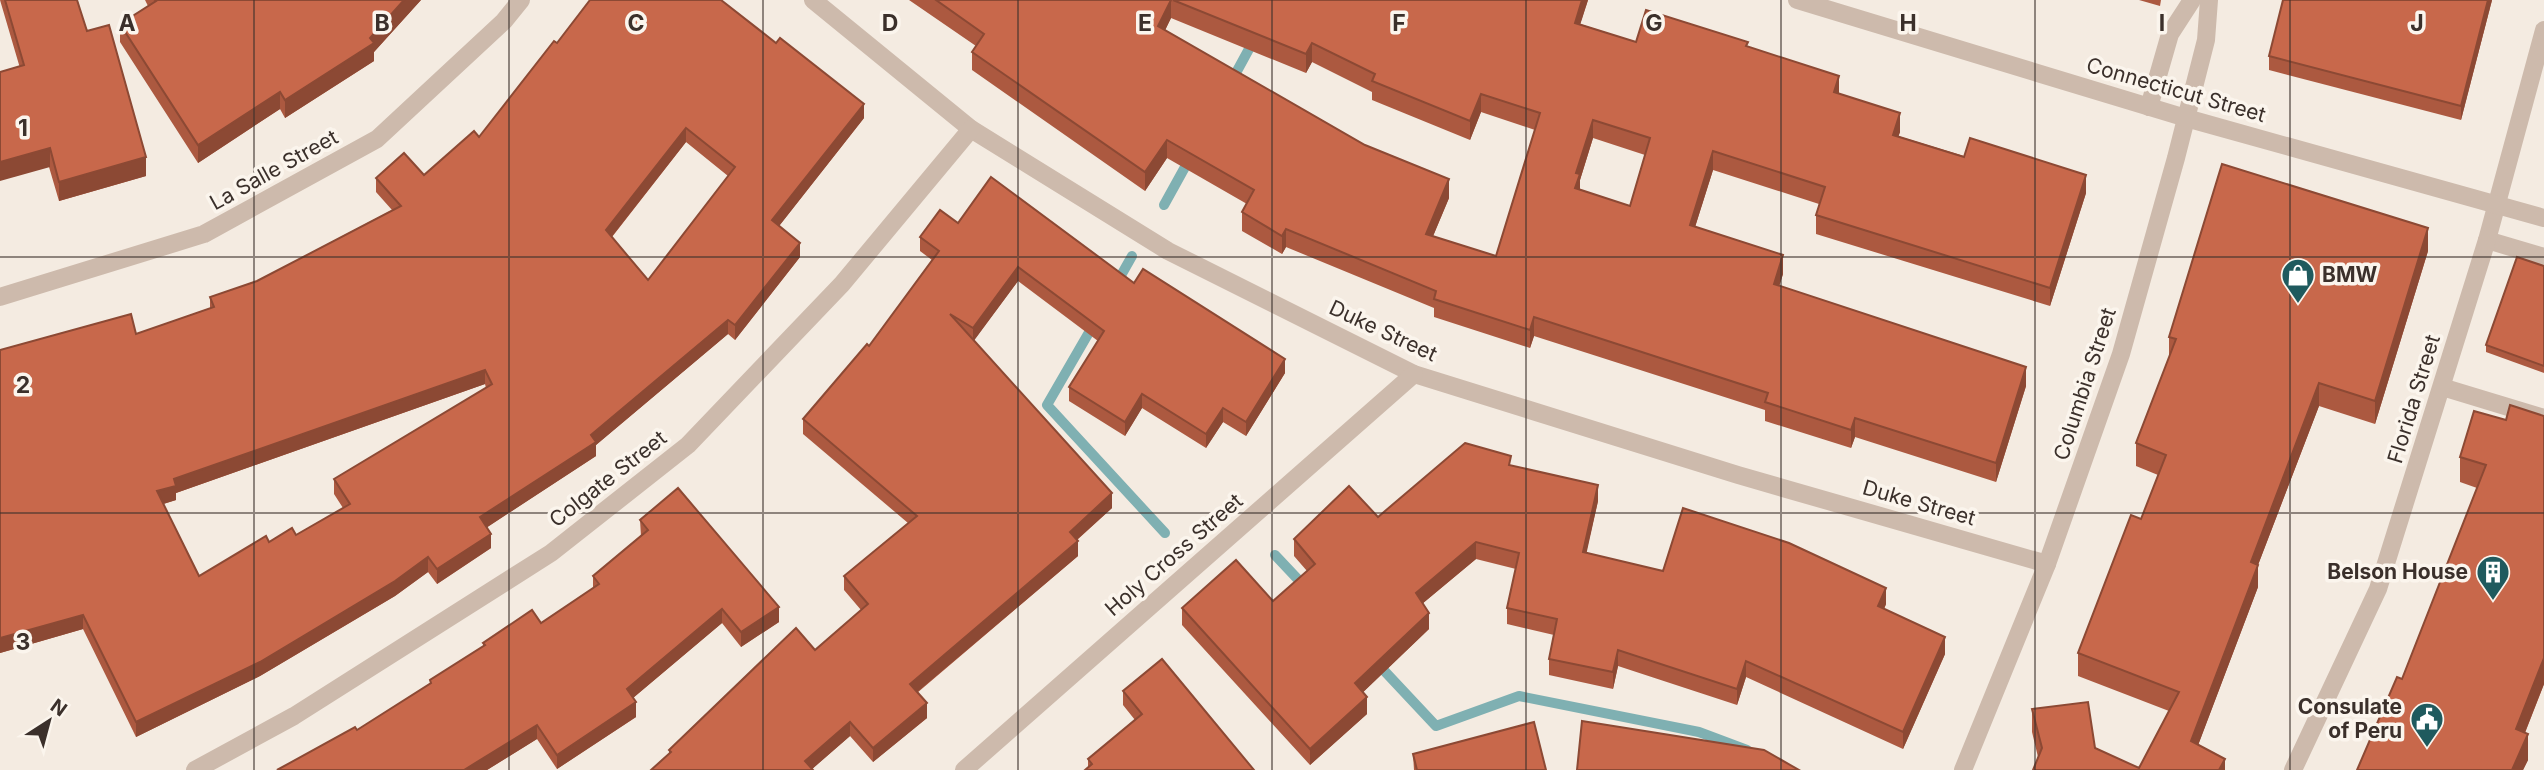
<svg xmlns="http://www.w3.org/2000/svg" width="2544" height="770" font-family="Inter,sans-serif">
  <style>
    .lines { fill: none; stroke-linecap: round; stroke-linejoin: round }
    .stream { stroke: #7fb0b2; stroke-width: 10 }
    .service { stroke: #cdbaac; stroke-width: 18 }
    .minor { stroke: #cdbaac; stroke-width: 18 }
    .tertiary { stroke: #cdbaac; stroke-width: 18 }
    .wall { fill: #ac5940; fill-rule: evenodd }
    .shaded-wall { fill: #8c4934 }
    .building { fill: #c8684b; stroke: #8c4934; stroke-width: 2; fill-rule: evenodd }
    .grid { fill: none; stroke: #3b302b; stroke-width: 2; stroke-opacity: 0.55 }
    .labels { text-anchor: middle; stroke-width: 7; stroke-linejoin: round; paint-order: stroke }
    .street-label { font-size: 21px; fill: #3b302b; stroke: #fbf5ed }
    .poi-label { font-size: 21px; font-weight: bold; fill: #3b302b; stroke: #fbf5ed; text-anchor: end }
    .grid-label { font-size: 23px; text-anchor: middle; font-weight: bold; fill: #3b302b; stroke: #fbf5ed; stroke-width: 7; stroke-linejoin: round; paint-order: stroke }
  </style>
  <rect width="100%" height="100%" fill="#f4ebe1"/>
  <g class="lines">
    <!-- stream -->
    <g class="stream">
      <path d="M1231,82L1255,38"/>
      <path d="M1164,205L1190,158"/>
      <path d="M1115,286L1132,256"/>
      <path d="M1095,322L1047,405L1165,533"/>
      <path d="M1275,555L1307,589"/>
      <path d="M1376,662L1436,726L1519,696L1699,732L1747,750"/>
    </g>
    <!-- service -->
    <g class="service">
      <path d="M2487,240L2544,257"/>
      <path d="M2442,387L2544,418"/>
    </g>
    <!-- minor -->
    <g class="minor">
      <path d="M813,0L971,129L1168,251L1414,374L1738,475L2047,564"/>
      <path d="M2149,107L2170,34L2192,0"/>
      <path d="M0,297L204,234L377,139L504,21L521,0"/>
      <path d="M195,770L294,716L551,553L688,445L842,284L971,129"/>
      <path d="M964,770L1414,374"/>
      <path d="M1963,770L2047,564L2121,354L2176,158L2206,40L2209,0"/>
      <path d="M2293,770L2378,589L2487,240L2544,30"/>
    </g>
    <!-- tertiary -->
    <path class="tertiary" d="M1797,0L2186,118L2544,218"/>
  </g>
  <!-- wall -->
  <g class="wall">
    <path d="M0,0H77L87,31L146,176L59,201Z"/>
    <path d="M145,0H421L374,52V61L285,118L280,109L198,163L120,42V24L148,6Z"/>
    <path d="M909,0H1588L1580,24L1636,42L1748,47L1839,93L1900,132L1898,136L2086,193L2050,306L1816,234V215L1819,204L1713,170L1695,227L1783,274L1779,286L2026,386L1996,482L1855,437L1851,448L1765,421V410L1534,336L1530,348L1434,317V308L1286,247L1282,254L1242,231V212L1247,204L1167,158L1145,191L972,70V52L976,46ZM1171,18L1306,73L1312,62L1372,92V100L1470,140L1481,112L1535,130L1496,256L1433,236L1449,198L1165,30ZM1593,138L1645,155L1630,206L1580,190V180Z"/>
    <path d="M2139,0H2161L2160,6Z"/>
    <path d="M2492,0L2461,120L2269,70V56Z"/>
    <path d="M557,43L864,118L779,226L800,257L735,340L728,334L596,445V456L487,527L491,548L437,584L428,572L395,596L260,676L136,737L83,629L0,653V350L136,334L210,308V297L257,281L392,210L376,192V178L424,175L479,137ZM686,142L728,176L648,280L612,237ZM485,384L486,388L334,479V494L343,508L296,535L269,542L199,576L163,504L176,500V493Z"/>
    <path d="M958,223L1134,283L1285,373L1246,436L1223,422L1206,448L1142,408L1125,436L1069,401V387L1098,341L1018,281L974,340L1112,508L1077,540L1078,556L917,693L927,718L873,762L850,736L812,769L669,754V750L815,650L861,610L844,590V576L908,523L803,434V419L869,346L932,260L920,251V237Z"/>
    <path d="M2428,251L2375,424L2319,406L2258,565V587L2198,745L2225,770H2033L2038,757L2032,732V709L2095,748L2139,768L2169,711L2078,676V653L2141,519L2158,475L2136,466V443L2169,358V337Z"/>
    <path d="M2544,266V373L2486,352V345Z"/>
    <path d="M2474,411L2544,684L2525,733L2528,760L2523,770H2357L2402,679L2477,488L2460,482V457Z"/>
    <path d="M1511,465L1598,501L1586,553L1663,571L1886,604L1884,609L1945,654L1903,749L1746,677L1737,705L1618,666L1613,689L1549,675V659L1554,635L1507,624V608L1516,569L1476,559L1423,603L1429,629L1363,692L1367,714L1310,765L1182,625V608L1273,601L1307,571L1294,556V539L1378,517Z"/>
    <path d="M640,520L779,622L741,647L722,623L633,698L636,717L557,769L537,739L487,770H277L357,730L430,684V680L483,647V643L541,623L593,588V576L641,536Z"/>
    <path d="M1123,691L1254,770L1088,768V759L1135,720L1123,705Z"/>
    <path d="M1413,754L1546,770H1414Z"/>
  </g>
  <!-- shaded-wall -->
  <g class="shaded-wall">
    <path d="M404,0H421L374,52V61L285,118V100L370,38Z"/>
    <path d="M1171,0V18L1158,45V26Z"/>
    <path d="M1582,0H1588L1575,41V23Z"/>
    <path d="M2488,0H2492L2461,120V106Z"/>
    <path d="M1312,43V62L1306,73V54Z"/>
    <path d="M1839,76V94L1834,92Z"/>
    <path d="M280,92V109L198,163V145Z"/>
    <path d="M1481,94V112L1470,140V121Z"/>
    <path d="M864,104V118L772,235V220Z"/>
    <path d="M1900,113V132L1893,153V135Z"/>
    <path d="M1593,120V138L1580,180V193L1575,188L1576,173Z"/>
    <path d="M686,128V142L606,244V230Z"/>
    <path d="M1167,140V158L1145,191V172Z"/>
    <path d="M50,148V167L0,181V162Z"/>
    <path d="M1713,151V170L1690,243V225Z"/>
    <path d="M146,157V176L59,201V182Z"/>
    <path d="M2086,175V193L2050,306V288Z"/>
    <path d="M1449,179V198L1426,253V234Z"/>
    <path d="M2428,228V251L2375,424V401Z"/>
    <path d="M1286,229V247L1282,254V236Z"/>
    <path d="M800,243V257L735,340V325Z"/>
    <path d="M1783,255V274L1774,303V284Z"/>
    <path d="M1018,267V281L973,342V328Z"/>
    <path d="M1534,317V336L1530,348V330Z"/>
    <path d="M728,320V334L596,445V456L480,532V517L591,435Z"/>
    <path d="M1285,359V373L1246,436V422Z"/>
    <path d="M2026,367V386L1996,482V463Z"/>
    <path d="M485,370V384L176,493V500L157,506V491L174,479Z"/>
    <path d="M2319,383V406L2258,565V587L2191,764V741L2251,562Z"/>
    <path d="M1142,394V408L1125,436V422Z"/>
    <path d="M1223,408V422L1206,448V434Z"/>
    <path d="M1855,418V437L1851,448V430Z"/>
    <path d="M1598,485V501L1583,569V552Z"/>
    <path d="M1112,493V508L1070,546V532Z"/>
    <path d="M491,534V548L437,584V569Z"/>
    <path d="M1078,541V556L910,698V684Z"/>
    <path d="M1476,542V559L1416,609V593Z"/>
    <path d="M428,557V572L395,596L260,676L136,737V722Z"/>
    <path d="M1886,588V604L1878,623V606Z"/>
    <path d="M779,607V622L741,647V632Z"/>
    <path d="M722,609V623L627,703V689Z"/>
    <path d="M1429,613V629L1355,700V683Z"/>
    <path d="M83,615V629L0,653V638Z"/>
    <path d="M1945,637V654L1903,749V732Z"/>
    <path d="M1618,650V666L1613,689V672Z"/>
    <path d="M2544,658V684L2516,755V729Z"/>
    <path d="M1746,661V677L1737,705V689Z"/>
    <path d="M1367,697V714L1310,765V749Z"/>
    <path d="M636,702V717L557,769V755Z"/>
    <path d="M927,703V718L873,762V748Z"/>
    <path d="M850,722V736L811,770L805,761Z"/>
    <path d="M537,725V739L487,770H464Z"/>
    <path d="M2528,734V760L2523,770H2512Z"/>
    <path d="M2225,759V770H2219Z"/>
  </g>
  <!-- building -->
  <g class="building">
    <path d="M5,0H77L87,31L109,25L146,157L59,182L50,148L0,162V72L24,65Z"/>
    <path d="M155,0H404L370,38L374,43L285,100L280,92L198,145L120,24L156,1Z"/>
    <path d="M590,0H721L776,43L780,38L864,104L772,220L800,243L735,325L728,320L591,435L596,442L480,517L491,534L437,569L428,557L395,581L260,662L136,722L83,615L0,638V350L131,314L136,334L214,307L210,297L257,281L401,206L376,178L404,153L424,175L474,131L479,137L554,41L557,43ZM686,128L735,167L648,280L606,230ZM485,370L492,384L334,479L350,504L296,535L292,528L269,542L266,536L199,576L157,491L176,486L174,479Z"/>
    <path d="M936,0H1171L1158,26L1365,145L1449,179L1426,234L1496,256L1540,113L1481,94L1470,121L1372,81L1375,74L1312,43L1306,54L1173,0H1582L1575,23L1636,42L1646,10L1748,42L1746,46L1839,76L1834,92L1900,113L1893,135L1964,157L1970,138L2086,175L2050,288L1816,215L1825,187L1713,151L1690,225L1783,255L1774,284L2026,367L1996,463L1855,418L1851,430L1765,402L1768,393L1534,317L1530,330L1434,299L1436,291L1286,229L1282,236L1242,212L1254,190L1167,140L1145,172L972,52L984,34ZM1593,120L1650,138L1630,206L1575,188L1580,174L1576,173Z"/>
    <path d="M2283,0H2488L2461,106L2269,56Z"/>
    <path d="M2222,164L2428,228L2375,401L2319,383L2251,562L2258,565L2191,741L2225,759L2219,770H2033L2042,748L2032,709L2088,702L2095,748L2139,768L2179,692L2078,653L2131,515L2141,519L2166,455L2136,443L2176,339L2169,337Z"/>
    <path d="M991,177L1134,283L1143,269L1285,359L1246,422L1223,408L1206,434L1142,394L1125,422L1069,387L1104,331L1018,267L973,328L950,314L1112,493L1070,532L1078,541L910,684L927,703L873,748L850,722L805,761L813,770H651L671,752L669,750L796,628L815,650L868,604L844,576L917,516L803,419L867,344L869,346L939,251L920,237L940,210L958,223Z"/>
    <path d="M2517,257L2544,266V366L2486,345Z"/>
    <path d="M2510,405L2544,416V658L2516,729L2528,734L2512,770H2357L2397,677L2402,679L2486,465L2460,457L2474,411L2506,420Z"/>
    <path d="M1465,443L1511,456L1509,465L1598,485L1583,552L1663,571L1683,508L1789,543L1886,588L1878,606L1945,637L1903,732L1746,661L1737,689L1618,650L1613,672L1549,659L1557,619L1507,608L1519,553L1476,542L1416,593L1429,613L1355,683L1367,697L1310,749L1182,608L1236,560L1273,601L1315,564L1294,539L1349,486L1378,517Z"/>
    <path d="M678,488L779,607L741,632L722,609L627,689L636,702L557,755L537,725L464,770H277L355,727L357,730L431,683L430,680L485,645L483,643L532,610L541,623L599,584L593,576L648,530L640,520Z"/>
    <path d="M1162,659L1254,770H1085L1092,764L1088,759L1142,714L1123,691Z"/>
    <path d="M1582,721L1764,750L1799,770H1577Z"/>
    <path d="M1534,722L1546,770H1417L1413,754Z"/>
  </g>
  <!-- grid -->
  <path class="grid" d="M254,0V770M509,0V770M763,0V770M1018,0V770M1272,0V770M1526,0V770M1781,0V770M2035,0V770M2290,0V770M0,257H2544M0,513H2544"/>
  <!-- icons -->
  <defs>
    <symbol id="shop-pin" viewBox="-11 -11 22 30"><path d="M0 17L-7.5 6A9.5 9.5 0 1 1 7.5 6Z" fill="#1f5a5e" stroke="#fbf5ed"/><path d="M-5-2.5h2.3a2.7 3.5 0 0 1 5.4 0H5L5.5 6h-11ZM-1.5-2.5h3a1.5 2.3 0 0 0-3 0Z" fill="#fff"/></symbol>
    <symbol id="building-pin" viewBox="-11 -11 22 30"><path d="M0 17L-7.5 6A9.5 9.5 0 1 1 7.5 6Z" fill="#1f5a5e" stroke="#fbf5ed"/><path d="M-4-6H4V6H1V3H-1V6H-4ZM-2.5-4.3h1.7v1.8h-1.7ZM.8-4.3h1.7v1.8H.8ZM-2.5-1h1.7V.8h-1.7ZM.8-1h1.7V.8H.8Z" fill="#fff"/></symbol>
    <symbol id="civic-pin" viewBox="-11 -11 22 30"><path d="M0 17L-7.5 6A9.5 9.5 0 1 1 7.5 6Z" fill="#1f5a5e" stroke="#fbf5ed"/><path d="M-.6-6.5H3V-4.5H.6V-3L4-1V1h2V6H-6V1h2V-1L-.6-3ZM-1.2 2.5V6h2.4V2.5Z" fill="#fff"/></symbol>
  </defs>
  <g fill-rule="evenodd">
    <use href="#shop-pin" x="2279" y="256" width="38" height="52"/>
    <use href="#building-pin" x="2474" y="553" width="38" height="52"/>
    <use href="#civic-pin" x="2408" y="700" width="38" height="52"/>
  </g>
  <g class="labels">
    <!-- street labels -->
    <g class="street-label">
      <text transform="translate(2176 90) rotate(16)" y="7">Connecticut Street</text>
      <text transform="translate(274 170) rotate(-29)" y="7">La Salle Street</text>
      <text transform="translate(1383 331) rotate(25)" y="7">Duke Street</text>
      <text transform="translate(2085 384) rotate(-72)" y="7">Columbia Street</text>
      <text transform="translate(2414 399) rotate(-73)" y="7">Florida Street</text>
      <text transform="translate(608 479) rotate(-38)" y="7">Colgate Street</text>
      <text transform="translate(1919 503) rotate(16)" y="7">Duke Street</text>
      <text transform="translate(1174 555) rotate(-41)" y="7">Holy Cross Street</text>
    </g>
    <!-- poi labels -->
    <g class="poi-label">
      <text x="2322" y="282" text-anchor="start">BMW</text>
      <text x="2468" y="579">Belson House</text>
      <text x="2402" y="714">Consulate<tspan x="2402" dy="24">of Peru</tspan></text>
    </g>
  </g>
  <g class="grid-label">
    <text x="127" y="31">A</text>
    <text x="382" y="31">B</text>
    <text x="636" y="31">C</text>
    <text x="890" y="31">D</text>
    <text x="1145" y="31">E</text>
    <text x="1399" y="31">F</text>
    <text x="1654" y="31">G</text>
    <text x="1908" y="31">H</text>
    <text x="2162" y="31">I</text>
    <text x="2417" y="31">J</text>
    <text x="23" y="136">1</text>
    <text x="23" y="393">2</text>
    <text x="23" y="650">3</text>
  </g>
  <!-- north arrow -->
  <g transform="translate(49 721) rotate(36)" stroke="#fbf5ed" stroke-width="5" paint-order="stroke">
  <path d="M0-5L12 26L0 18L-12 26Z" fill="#3b302b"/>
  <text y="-10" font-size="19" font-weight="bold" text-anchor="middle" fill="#3b302b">N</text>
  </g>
</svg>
